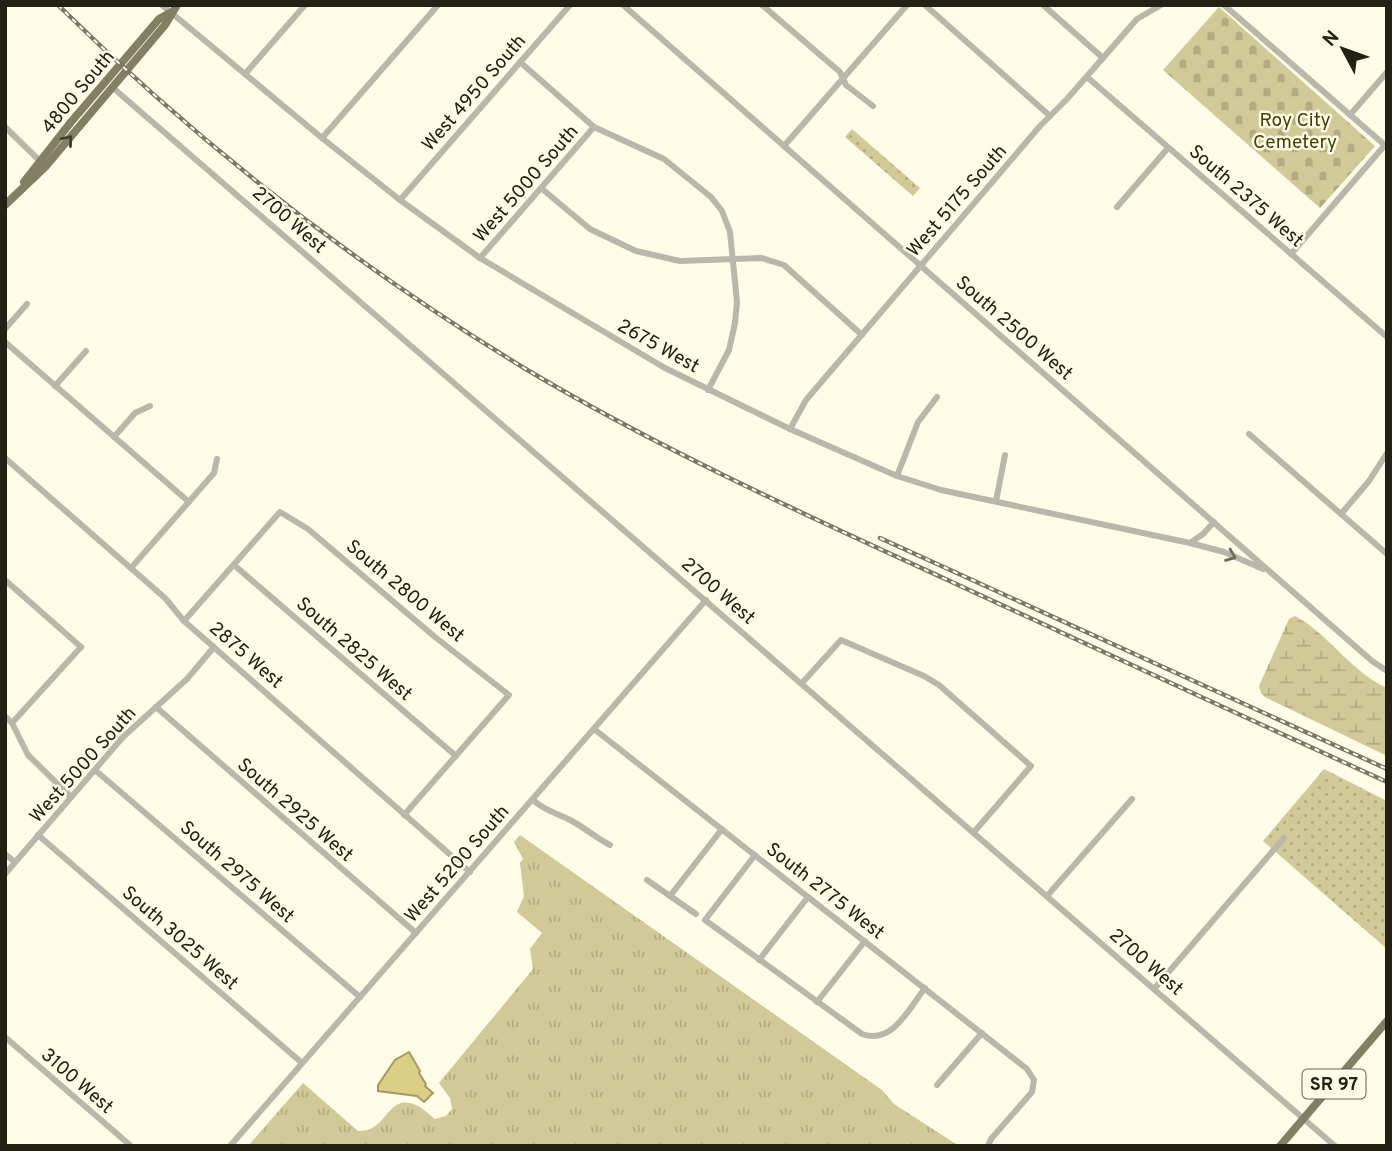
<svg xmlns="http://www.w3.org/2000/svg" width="1392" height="1151" font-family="Overpass,sans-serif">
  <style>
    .grass { fill: url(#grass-tufts) }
    .wetland { fill: url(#wetland-marsh) }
    .cemetery { fill: url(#cemetery-stones) }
    .park { fill: url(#park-dots) }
    .water { fill: #dacf84; stroke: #a39b62; stroke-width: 2 }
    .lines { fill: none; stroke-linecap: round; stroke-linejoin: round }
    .minor { stroke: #b9b7a9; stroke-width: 6 }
    .major { stroke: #837f64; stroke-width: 8 }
    .rail-casing { stroke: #7a7868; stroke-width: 4.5 }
    .rail { stroke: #fffce7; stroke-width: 2; stroke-dasharray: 5; stroke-linecap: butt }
    .oneway { stroke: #3f3d2c }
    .oneway2 { stroke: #6e6c5e }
    .labels { text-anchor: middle; stroke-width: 5; stroke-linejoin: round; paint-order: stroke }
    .shield { fill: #fffce7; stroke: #646353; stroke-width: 2 }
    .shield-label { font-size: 18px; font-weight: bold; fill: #222114 }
    .street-label { font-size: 19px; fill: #222114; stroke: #fffce7 }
    .park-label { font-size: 19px; fill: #463e00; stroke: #fffce7 }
  </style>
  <defs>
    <pattern id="grass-tufts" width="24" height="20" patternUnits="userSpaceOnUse" patternTransform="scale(1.75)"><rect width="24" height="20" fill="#d1c998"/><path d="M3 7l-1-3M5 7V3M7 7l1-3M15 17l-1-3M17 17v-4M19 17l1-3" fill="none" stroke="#b3ac82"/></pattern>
    <pattern id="wetland-marsh" width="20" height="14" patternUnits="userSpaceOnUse" patternTransform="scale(1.75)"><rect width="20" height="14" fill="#d1c998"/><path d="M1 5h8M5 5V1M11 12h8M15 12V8" fill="none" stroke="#b3ac82"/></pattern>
    <pattern id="cemetery-stones" width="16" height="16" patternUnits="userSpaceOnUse" patternTransform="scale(1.75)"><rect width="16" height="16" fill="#d1c998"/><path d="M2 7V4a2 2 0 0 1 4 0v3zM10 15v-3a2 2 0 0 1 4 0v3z" fill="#b3ac82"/></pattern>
    <pattern id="park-dots" width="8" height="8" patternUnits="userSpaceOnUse" patternTransform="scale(1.75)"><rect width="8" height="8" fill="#d1c998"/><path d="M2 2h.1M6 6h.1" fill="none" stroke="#b3ac82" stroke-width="1.8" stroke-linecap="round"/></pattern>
  </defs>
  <rect width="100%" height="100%" fill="#fffce7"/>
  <!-- grass -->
  <path class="grass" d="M520,835L882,1090L894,1104L959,1146H248L303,1083L358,1131C389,1132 386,1092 416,1105C423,1108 429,1115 435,1119L446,1116L452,1109L450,1098L439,1083L533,969L530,949L542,933L517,912L524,896L520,863L523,859L514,842Z"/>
  <!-- wetland -->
  <path class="wetland" d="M1295,616C1329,634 1351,672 1387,688V756L1265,697L1261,693L1259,686L1289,619Z"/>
  <!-- cemetery -->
  <path class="cemetery" d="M1219,7L1375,146L1320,208L1163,70Z"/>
  <!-- park -->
  <g class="park">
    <path d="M852,129L920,188L913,196L845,137Z"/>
    <path d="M1324,769L1387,801V949L1263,841Z"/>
  </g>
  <!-- water -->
  <path class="water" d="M409,1052L420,1071L419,1073L426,1084L425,1086L433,1093L424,1102L417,1096L378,1091V1085L395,1060Z"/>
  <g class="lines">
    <!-- minor -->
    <g class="minor">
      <path d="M162,5L322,138L400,200L480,258L665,368L790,429L897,476L941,490L1190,543L1203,534L1214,522"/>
      <path d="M623,5L1372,661L1387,671"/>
      <path d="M762,5L840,72L846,85L873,106"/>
      <path d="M925,5L1050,116"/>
      <path d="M1043,5L1103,58"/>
      <path d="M1224,5L1387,147"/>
      <path d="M520,62L594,127L664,159L711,197L722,211L730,232L737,302L735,323L729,350L708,390"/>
      <path d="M245,74L305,5"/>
      <path d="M1087,77L1387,337"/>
      <path d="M112,87L1335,1146"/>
      <path d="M1350,115L1387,72"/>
      <path d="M5,127L41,162"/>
      <path d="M322,138L438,5"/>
      <path d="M784,146L907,5"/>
      <path d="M541,188L590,229L636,251L680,261L762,258L784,265L862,335"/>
      <path d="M400,200L570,5"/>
      <path d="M1117,207L1168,148"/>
      <path d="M1291,254L1385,145"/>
      <path d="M480,258L594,127"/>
      <path d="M5,329L27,304"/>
      <path d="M5,342L189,502"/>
      <path d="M55,386L86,351"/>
      <path d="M790,429L806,400L1040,126L1067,99L1137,19L1161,5"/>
      <path d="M1249,434L1387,554"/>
      <path d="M114,437L135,413L150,406"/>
      <path d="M5,458L165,598L184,621L470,872"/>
      <path d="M897,476L918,422L937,397"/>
      <path d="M996,501L1005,455"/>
      <path d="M1341,514L1369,481L1387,453"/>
      <path d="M1190,543L1224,552L1263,569"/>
      <path d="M234,565L456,756"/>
      <path d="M131,568L214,473L217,459"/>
      <path d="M5,580L81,647"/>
      <path d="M184,621L280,512L308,529L435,637L509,695L404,815"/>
      <path d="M802,683L841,640L924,676L939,685L1031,766L974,832"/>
      <path d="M156,707L416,933"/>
      <path d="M5,716L12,723L28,755L71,797"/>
      <path d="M12,723L81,647"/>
      <path d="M594,729L1027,1069L1034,1080L1032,1092L991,1139L988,1146"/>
      <path d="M95,770L360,997"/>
      <path d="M533,800C545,811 557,813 572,821C585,828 596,838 610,845"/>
      <path d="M38,835L302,1063"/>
      <path d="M5,854L15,862"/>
      <path d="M755,855L705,920L862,1034C892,1045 908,1010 925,988"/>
      <path d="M5,874L123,737L187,679L214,647"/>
      <path d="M647,880L696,914"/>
      <path d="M670,896L722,829"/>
      <path d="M1047,896L1132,799"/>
      <path d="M759,960L808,897"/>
      <path d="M1154,989L1284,838"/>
      <path d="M817,1002L865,941"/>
      <path d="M5,1037L131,1146"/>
      <path d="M937,1085L982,1033"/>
      <path d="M230,1146L706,600"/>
    </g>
    <!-- major -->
    <g class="major">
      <path d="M24,182L71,122L159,19L170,13"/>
      <path d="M5,205L46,166L165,25L177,5"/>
      <path d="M1280,1146L1387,1021"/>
    </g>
    <defs>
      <g id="rail">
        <path d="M58,5C198,143 356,266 524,368C658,448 799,512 941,577C1090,646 1238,714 1387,782"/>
        <path d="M880,538L1387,769"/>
      </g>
    </defs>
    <!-- rail casing -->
    <use href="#rail" class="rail-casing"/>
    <!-- rail -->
    <use href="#rail" class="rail"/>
  </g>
  <!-- one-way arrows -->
  <defs><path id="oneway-chevron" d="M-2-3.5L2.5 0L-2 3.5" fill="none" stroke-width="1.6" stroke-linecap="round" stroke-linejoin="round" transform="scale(1.75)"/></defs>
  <use class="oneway" href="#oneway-chevron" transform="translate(68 140) rotate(-50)"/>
  <use class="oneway2" href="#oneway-chevron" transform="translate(1231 556) rotate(22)"/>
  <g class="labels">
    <!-- shield labels -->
    <rect class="shield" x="1302.5" y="1069.5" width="63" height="29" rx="5"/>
    <g class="shield-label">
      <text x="1334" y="1090">SR 97</text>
    </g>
    <!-- street labels -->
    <g class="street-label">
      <text transform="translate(77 91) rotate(-50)" y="7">4800 South</text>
      <text transform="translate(473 92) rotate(-49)" y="7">West 4950 South</text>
      <text transform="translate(525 183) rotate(-49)" y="7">West 5000 South</text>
      <text transform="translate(1247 195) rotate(41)" y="7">South 2375 West</text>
      <text transform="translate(956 200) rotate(-49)" y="7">West 5175 South</text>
      <text transform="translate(290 219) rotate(41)" y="7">2700 West</text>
      <text transform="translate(1015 327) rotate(41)" y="7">South 2500 West</text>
      <text transform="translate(659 345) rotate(29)" y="7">2675 West</text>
      <text transform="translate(406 590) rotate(40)" y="7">South 2800 West</text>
      <text transform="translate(719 590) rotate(41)" y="7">2700 West</text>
      <text transform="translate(355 648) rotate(41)" y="7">South 2825 West</text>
      <text transform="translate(247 654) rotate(41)" y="7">2875 West</text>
      <text transform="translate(82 764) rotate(-48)" y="7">West 5000 South</text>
      <text transform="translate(296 809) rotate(41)" y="7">South 2925 West</text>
      <text transform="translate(456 863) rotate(-49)" y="7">West 5200 South</text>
      <text transform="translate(238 871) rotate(41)" y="7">South 2975 West</text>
      <text transform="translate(826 890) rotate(38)" y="7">South 2775 West</text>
      <text transform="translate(181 937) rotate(41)" y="7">South 3025 West</text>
      <text transform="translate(1147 961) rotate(41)" y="7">2700 West</text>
      <text transform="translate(78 1080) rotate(41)" y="7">3100 West</text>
    </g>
    <!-- park labels -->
    <g class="park-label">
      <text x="1295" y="126">Roy City<tspan x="1295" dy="22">Cemetery</tspan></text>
    </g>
  </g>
  <!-- border -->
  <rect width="1392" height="1151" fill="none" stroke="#222114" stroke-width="14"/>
  <!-- north arrow -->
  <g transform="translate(1343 49) rotate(311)" stroke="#fffce7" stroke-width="5" paint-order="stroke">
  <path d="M0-5L12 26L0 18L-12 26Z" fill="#222114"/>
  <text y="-10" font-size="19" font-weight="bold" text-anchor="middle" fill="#222114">N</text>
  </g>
</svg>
